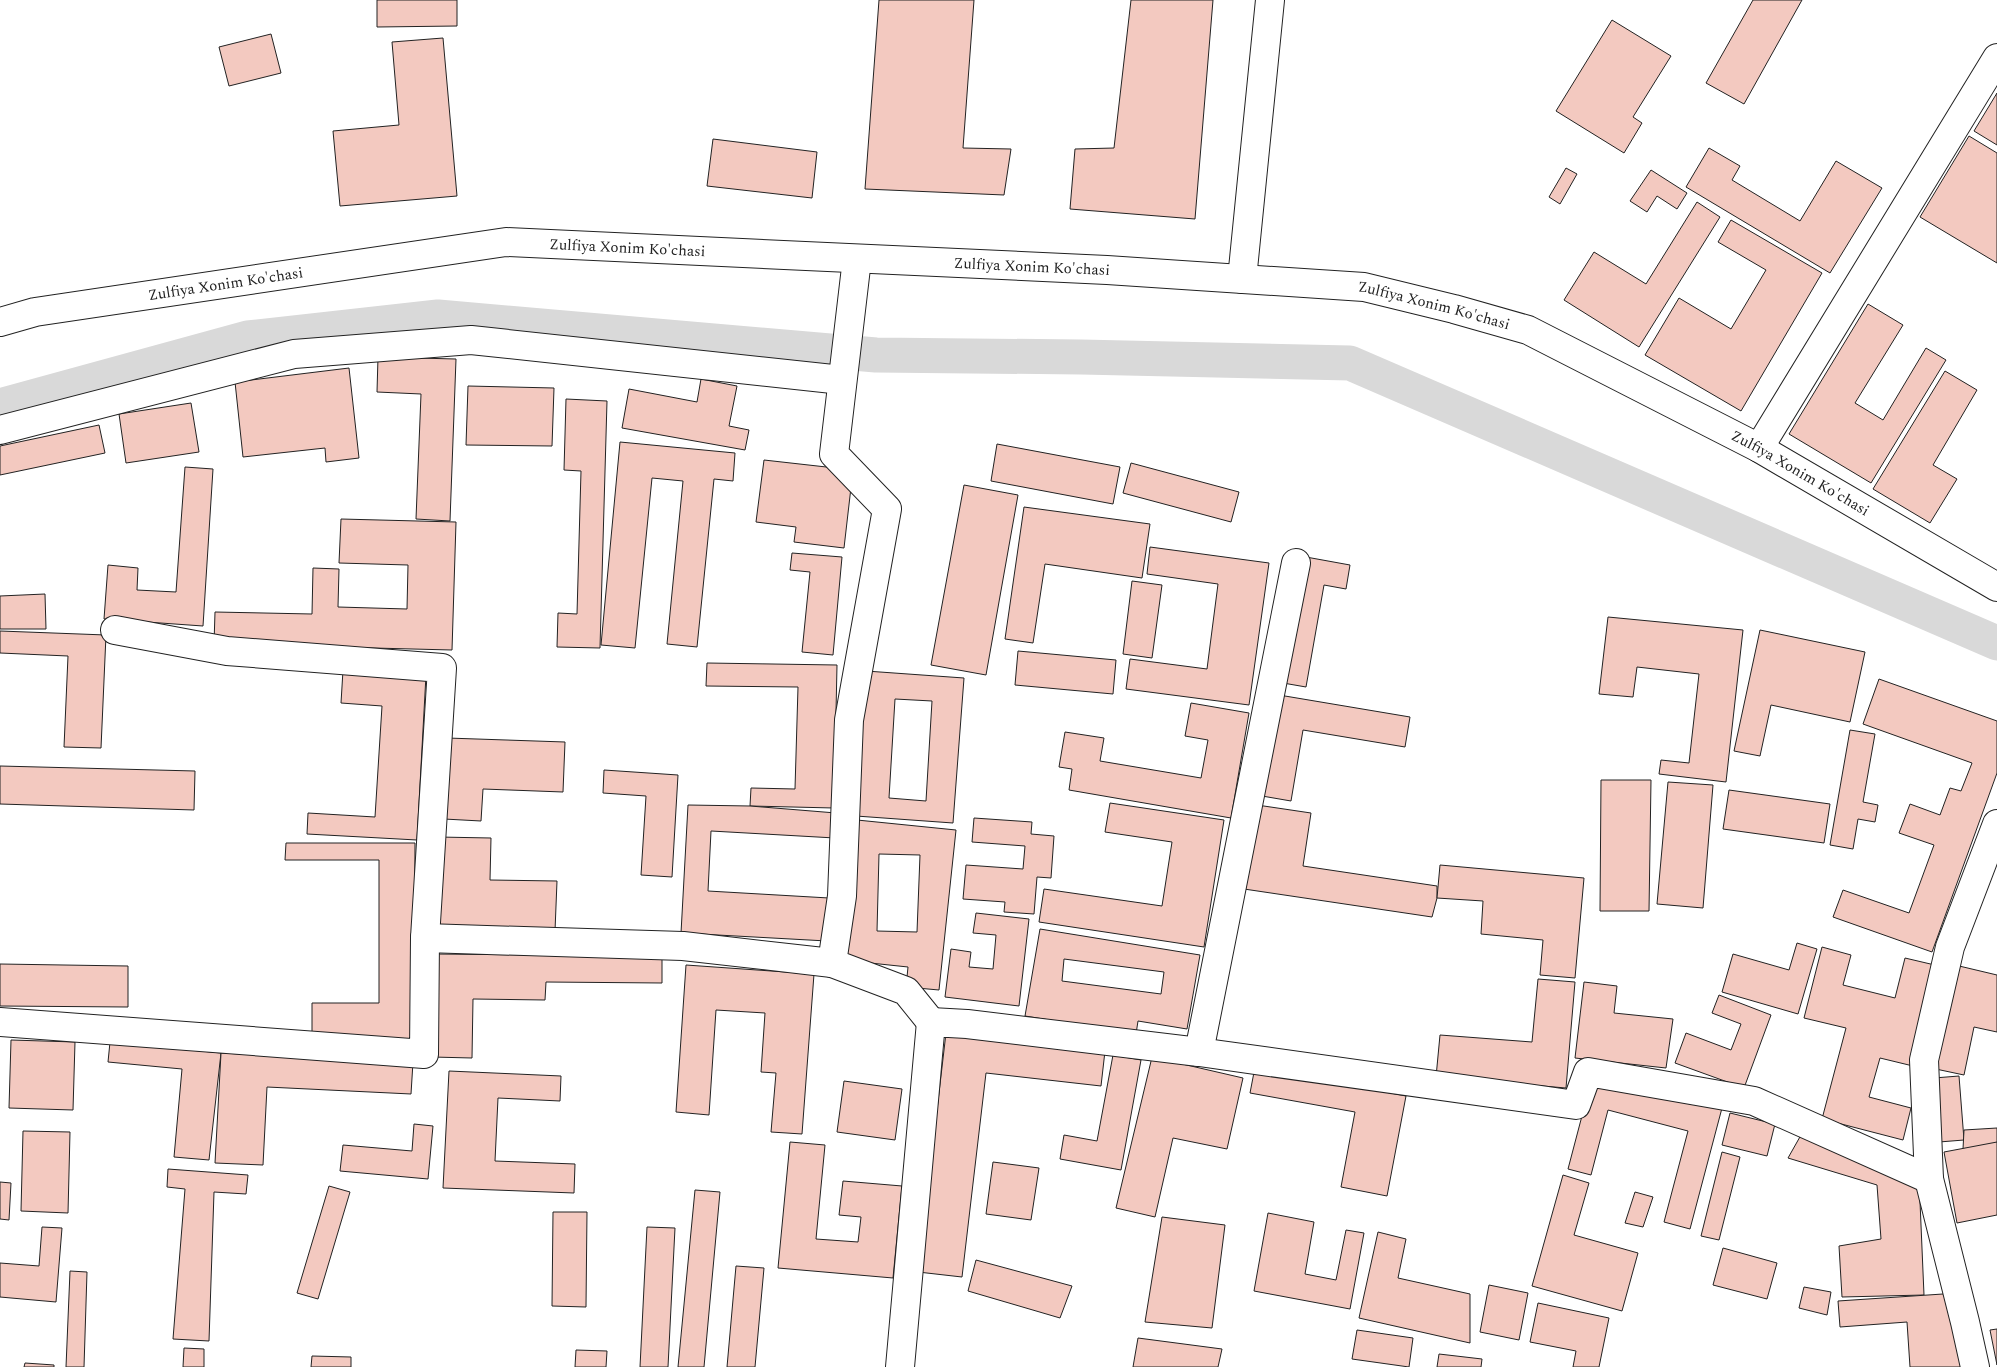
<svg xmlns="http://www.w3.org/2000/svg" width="1997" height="1367" font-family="Spectral,serif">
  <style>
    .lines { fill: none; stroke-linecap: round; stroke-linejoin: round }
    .canal { stroke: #d9d9d9; stroke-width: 35 }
    .building { fill: #f3c9c0; stroke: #222; fill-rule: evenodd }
    .minor-casing { stroke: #222; stroke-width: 30 }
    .minor { stroke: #fff; stroke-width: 28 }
    .labels { text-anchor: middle; stroke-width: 4; stroke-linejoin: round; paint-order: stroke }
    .street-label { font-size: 15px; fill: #222; stroke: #fff }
  </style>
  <rect width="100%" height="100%" fill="#fff"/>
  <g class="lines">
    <!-- canal -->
    <path class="canal" d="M0,406L248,338L438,317L876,355L1081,357L1350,363L1997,643"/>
  </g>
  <!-- building -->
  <g class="building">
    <path d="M377,0H457V26L377,27Z"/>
    <path d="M879,0H974L963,148L1011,149L1004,195L865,189Z"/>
    <path d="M1131,0H1213L1195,219L1070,209L1075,149L1114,148Z"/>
    <path d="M1753,0H1802L1744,104L1706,83Z"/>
    <path d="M1612,20L1671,56L1633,117L1642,123L1624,153L1556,111Z"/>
    <path d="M271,34L281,73L229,86L219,47Z"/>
    <path d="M443,38L457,196L340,206L333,131L399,125L392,42Z"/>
    <path d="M1997,93V145L1974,131Z"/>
    <path d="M1969,136L1997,153V263L1920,217Z"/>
    <path d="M713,139L817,152L812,198L707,186Z"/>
    <path d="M1709,148L1740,166L1732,180L1800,221L1836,161L1882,188L1830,273L1686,187Z"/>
    <path d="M1566,168L1577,174L1560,204L1549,197Z"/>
    <path d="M1651,170L1687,193L1677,209L1657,196L1647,212L1630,201Z"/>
    <path d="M1697,202L1720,217L1639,347L1564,300L1594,252L1646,284Z"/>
    <path d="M1731,220L1822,273L1741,411L1645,355L1679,298L1731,329L1766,270L1718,242Z"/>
    <path d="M1868,304L1903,325L1855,403L1883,420L1926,348L1946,360L1871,483L1789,434Z"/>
    <path d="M378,357L456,359L450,521L416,519L421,394L377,392Z"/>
    <path d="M349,368L359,458L326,462L325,448L243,457L235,382Z"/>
    <path d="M1945,371L1977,390L1933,465L1957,479L1930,523L1873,489Z"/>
    <path d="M701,379L737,386L729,426L749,430L745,450L622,428L629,389L697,402Z"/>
    <path d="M468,386L554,388L552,446L466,445Z"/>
    <path d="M566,399L607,401L600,648L557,647L558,613L577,614L581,471L564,470Z"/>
    <path d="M191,403L199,452L126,463L119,414Z"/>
    <path d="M99,425L105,453L0,475V446Z"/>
    <path d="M620,442L735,453L733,481L714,479L697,647L667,644L683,481L652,478L635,648L601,645Z"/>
    <path d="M997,444L1120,467L1113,504L991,481Z"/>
    <path d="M764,460L853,470L844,548L794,542L796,527L756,522Z"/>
    <path d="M1131,463L1239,492L1231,522L1123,493Z"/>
    <path d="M185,467L213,469L203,626L104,619L108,565L138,568L137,590L176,592Z"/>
    <path d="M964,485L1018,495L986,675L931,665Z"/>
    <path d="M1024,507L1150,524L1142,578L1045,564L1033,643L1005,639Z"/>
    <path d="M341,519L456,522L452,650L214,644L215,612L312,614L313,568L339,569L338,607L407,609L408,565L339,563Z"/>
    <path d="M1150,547L1269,563L1249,705L1126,689L1130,659L1207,669L1218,584L1147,574Z"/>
    <path d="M792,553L842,557L833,655L802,652L810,572L790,570Z"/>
    <path d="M1306,557L1350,565L1346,589L1324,585L1306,687L1283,683Z"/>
    <path d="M1132,581L1162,585L1152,658L1123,654Z"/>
    <path d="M45,594L46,629H0V596Z"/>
    <path d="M1608,617L1743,630L1726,782L1659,774L1661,760L1689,763L1699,674L1637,667L1633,697L1599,694Z"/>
    <path d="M1760,630L1865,652L1850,722L1771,705L1760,756L1734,751Z"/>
    <path d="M0,631L106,635L101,748L64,747L68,656L0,653Z"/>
    <path d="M1018,651L1116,660L1113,694L1015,685Z"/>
    <path d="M707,663L837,665L834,808L750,806L751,788L795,789L798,687L706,686Z"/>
    <path d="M343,670L426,675L417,840L307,834L308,813L375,817L382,706L341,703Z"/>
    <path d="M866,671L964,678L953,823L856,816ZM895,699L932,701L926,801L889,798Z"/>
    <path d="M1879,679L1997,721V773L1932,952L1833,917L1843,890L1909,913L1934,845L1899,833L1910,804L1940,815L1950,788L1961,791L1972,763L1863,724Z"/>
    <path d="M1279,695L1410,717L1405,747L1303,730L1291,801L1262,796Z"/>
    <path d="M1191,703L1249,713L1231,818L1069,790L1072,769L1059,767L1065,732L1104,738L1100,761L1201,778L1208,740L1185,736Z"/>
    <path d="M1850,730L1875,734L1863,802L1878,805L1875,822L1858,819L1853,849L1830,845Z"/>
    <path d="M447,738L565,742L563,792L483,789L481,821L444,819Z"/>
    <path d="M0,766L195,771L194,810L0,804Z"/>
    <path d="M604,770L678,775L672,877L641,875L646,796L603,793Z"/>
    <path d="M1601,780H1651L1649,911H1600Z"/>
    <path d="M1668,782L1713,785L1703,908L1657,904Z"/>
    <path d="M1729,790L1830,804L1824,843L1723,829Z"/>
    <path d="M1110,803L1224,820L1204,947L1039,922L1044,889L1162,906L1172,842L1105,832Z"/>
    <path d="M688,805L750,806L836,813L835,838L711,831L708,891L829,898L827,941L681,933Z"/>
    <path d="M1257,805L1311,813L1303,866L1437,886V898L1432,917L1244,889Z"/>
    <path d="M974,818L1032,822L1031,834L1054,836L1051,878L1037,877L1034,914L1004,912L1005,902L963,899L966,865L1023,869L1025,846L972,842Z"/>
    <path d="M857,820L956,830L939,990L906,987L908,967L842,960ZM879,854L920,855L917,932L877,931Z"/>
    <path d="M438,837L491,838L490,880L557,881L555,931L436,929Z"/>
    <path d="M286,843H415L414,1040H312V1003H379V860H285Z"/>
    <path d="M1440,865L1584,878L1575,978L1540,975L1543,940L1481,934L1483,901L1437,898Z"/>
    <path d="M976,913L1029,919L1019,1006L945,997L951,949L971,952L969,967L993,969L996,935L973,933Z"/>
    <path d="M1040,929L1200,955L1187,1029L1138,1021L1136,1034L1025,1016ZM1064,959L1164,972L1161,994L1062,981Z"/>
    <path d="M1797,943L1817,949L1798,1014L1722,992L1733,954L1789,970Z"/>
    <path d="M1822,947L1851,955L1843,985L1895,998L1905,958L1939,966L1913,1066L1880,1058L1869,1097L1911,1108L1903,1140L1822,1119L1846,1028L1804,1018Z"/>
    <path d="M434,954L662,956V983L546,982L545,1000L473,999L472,1058L432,1057Z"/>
    <path d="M0,964L128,966V1007L0,1006Z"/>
    <path d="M686,965L814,974L802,1134L771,1132L776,1073L761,1072L765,1013L716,1010L709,1115L676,1112Z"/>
    <path d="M1955,965L1997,975V1032L1974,1027L1964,1075L1931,1068Z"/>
    <path d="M1538,979L1575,982L1566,1088L1436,1077L1440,1035L1532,1042Z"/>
    <path d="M1584,982L1617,986L1614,1013L1673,1019L1666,1068L1575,1058Z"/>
    <path d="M1719,995L1771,1015L1744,1088L1675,1063L1686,1033L1731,1050L1741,1024L1712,1013Z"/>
    <path d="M946,1033L1105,1051L1101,1086L986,1073L962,1277L918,1272Z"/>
    <path d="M11,1040L75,1042L73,1110L9,1108Z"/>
    <path d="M110,1042L221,1053L209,1160L174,1157L182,1069L108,1062Z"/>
    <path d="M221,1053L413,1062L411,1094L267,1087L263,1165L215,1163Z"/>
    <path d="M1113,1055L1141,1060L1121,1170L1060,1159L1064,1135L1097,1141Z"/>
    <path d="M1152,1057L1243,1078L1227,1149L1173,1138L1155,1217L1116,1208Z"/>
    <path d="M1255,1067L1406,1096L1387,1196L1341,1187L1355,1112L1250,1093Z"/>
    <path d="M449,1071L561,1076L560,1101L498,1098L495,1161L575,1164L574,1193L443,1188Z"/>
    <path d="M1593,1074L1722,1108L1690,1229L1664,1222L1688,1131L1608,1110L1591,1175L1568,1169Z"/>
    <path d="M1959,1076L1964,1140L1939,1142L1934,1078Z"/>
    <path d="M844,1081L902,1089L895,1140L837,1132Z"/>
    <path d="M1730,1113L1775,1124L1767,1156L1722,1145Z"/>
    <path d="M414,1124L433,1126L428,1179L340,1171L343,1145L412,1151Z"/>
    <path d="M1997,1128V1147L1963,1149L1964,1130Z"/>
    <path d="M23,1131L70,1132L68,1213L21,1211Z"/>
    <path d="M1801,1135L1919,1178L1924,1295L1842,1297L1839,1246L1881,1239L1877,1185L1788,1158Z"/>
    <path d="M790,1142L825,1145L816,1239L858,1242L861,1217L839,1215L843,1181L902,1186L893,1278L778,1268Z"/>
    <path d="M1997,1142V1215L1957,1223L1944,1152Z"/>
    <path d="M1722,1152L1740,1157L1719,1240L1701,1236Z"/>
    <path d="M993,1162L1039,1168L1031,1220L986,1214Z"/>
    <path d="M168,1169L248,1175L246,1194L214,1192L209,1341L173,1339L185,1189L167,1187Z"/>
    <path d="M1563,1175L1589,1183L1574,1235L1638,1253L1622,1311L1532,1286Z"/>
    <path d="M0,1182L11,1183L9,1220L0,1219Z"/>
    <path d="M329,1186L350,1192L318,1299L297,1293Z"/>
    <path d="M695,1190L720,1192L704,1367H678Z"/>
    <path d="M1635,1192L1653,1197L1643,1227L1625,1223Z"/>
    <path d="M553,1212H587L586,1307L552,1306Z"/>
    <path d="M1268,1213L1314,1222L1305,1274L1336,1280L1346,1230L1364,1233L1350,1309L1254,1291Z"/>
    <path d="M1162,1217L1225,1225L1212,1328L1145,1322Z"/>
    <path d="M42,1227L62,1228L56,1302L0,1297V1263L39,1266Z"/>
    <path d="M647,1227L675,1228L668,1367H640Z"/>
    <path d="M1378,1232L1406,1239L1398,1278L1470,1294V1343L1359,1318Z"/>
    <path d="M1723,1248L1777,1263L1767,1299L1713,1285Z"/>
    <path d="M976,1260L1072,1286L1060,1318L968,1291Z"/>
    <path d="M736,1266L764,1268L755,1367H727Z"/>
    <path d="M70,1271L87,1272L84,1367H66Z"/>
    <path d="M1489,1285L1528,1293L1519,1340L1480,1332Z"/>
    <path d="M1804,1287L1831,1292L1827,1315L1799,1308Z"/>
    <path d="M1958,1293L1962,1367H1910L1907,1322L1840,1327L1838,1301Z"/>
    <path d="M1538,1303L1609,1318L1599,1367H1573L1576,1351L1530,1342Z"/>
    <path d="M1997,1329V1365L1990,1330Z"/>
    <path d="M1357,1330L1413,1338L1409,1367L1352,1359Z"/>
    <path d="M1138,1338L1222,1349L1218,1367H1133Z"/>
    <path d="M184,1348L204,1349V1367H183Z"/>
    <path d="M576,1350L607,1351L606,1367H575Z"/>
    <path d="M1439,1354L1482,1359L1481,1367H1437Z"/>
    <path d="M312,1356L351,1357V1367H311Z"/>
    <path d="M25,1363L54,1365V1367H24Z"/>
  </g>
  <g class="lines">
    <defs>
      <g id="minor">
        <path d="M857,259L834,454L887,509L849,720L842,896L832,963L906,991L931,1022"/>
        <path d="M1242,279L1270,0"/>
        <path id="s1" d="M0,322L35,312L506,242L1107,270L1364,287L1454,309L1528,330L1759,448L1997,587"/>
        <path d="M0,430L294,354L471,340L842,380"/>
        <path d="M1759,448L1997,58"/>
        <path d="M115,630L227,651L442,668L425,938"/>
        <path d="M0,1022L424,1054L425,938L683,946L832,963"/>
        <path d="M1199,1052L1576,1105L1588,1072L1754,1101L1929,1179"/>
        <path d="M900,1367L931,1022L967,1024L1199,1052L1296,563"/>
        <path d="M1975,1367L1965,1322L1929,1179L1924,1060L1950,947L1997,824"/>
      </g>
    </defs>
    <!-- minor casing -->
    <use href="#minor" class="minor-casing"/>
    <!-- minor -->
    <use href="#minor" class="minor"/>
  </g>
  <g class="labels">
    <!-- street labels -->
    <g class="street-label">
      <text dy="5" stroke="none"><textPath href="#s1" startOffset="634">Zulfiya Xonim Ko'chasi</textPath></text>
      <text dy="5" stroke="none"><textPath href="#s1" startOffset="1039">Zulfiya Xonim Ko'chasi</textPath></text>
      <text dy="5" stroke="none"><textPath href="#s1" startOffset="229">Zulfiya Xonim Ko'chasi</textPath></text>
      <text dy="5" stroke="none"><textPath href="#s1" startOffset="1444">Zulfiya Xonim Ko'chasi</textPath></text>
      <text dy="5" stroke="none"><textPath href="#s1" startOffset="1849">Zulfiya Xonim Ko'chasi</textPath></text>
    </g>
  </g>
</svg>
